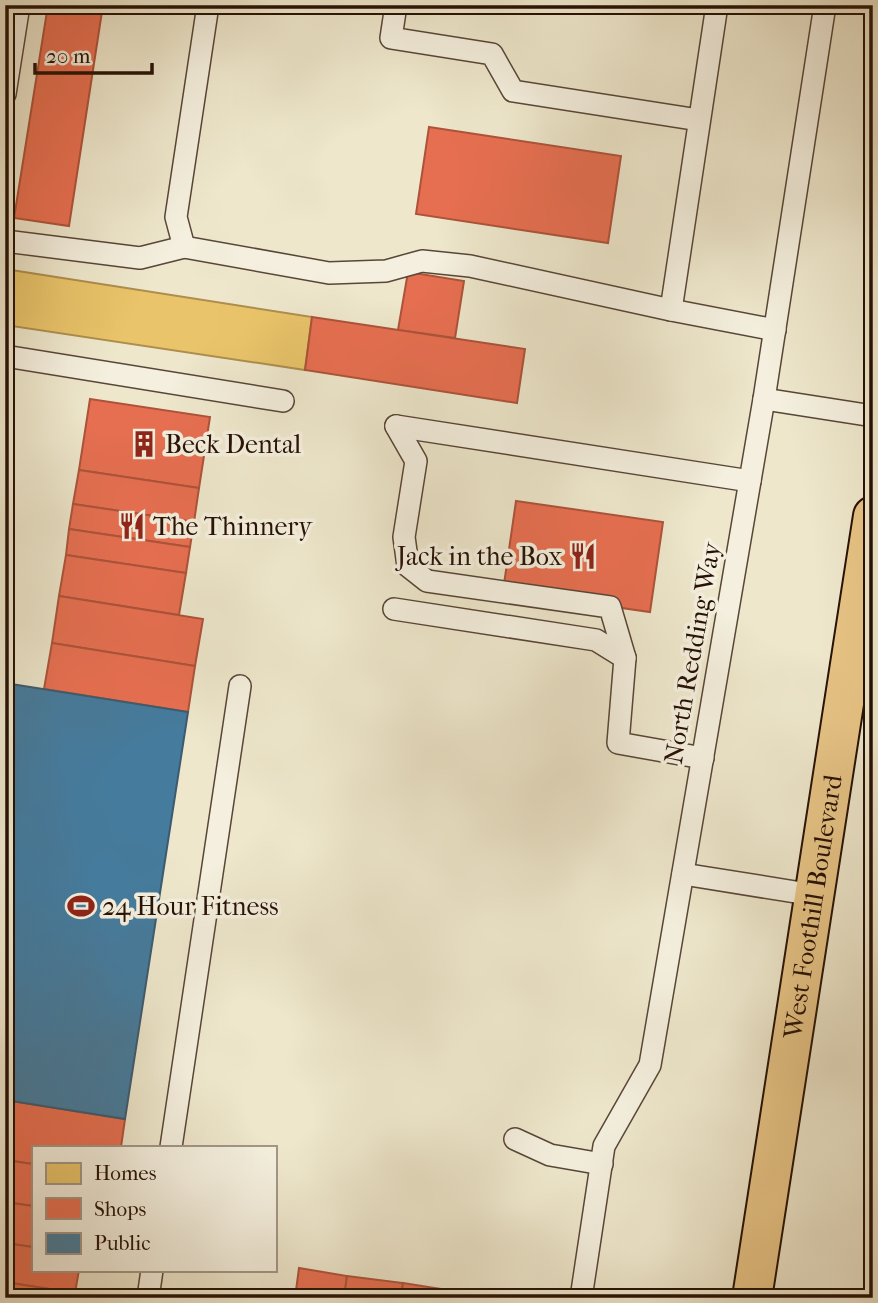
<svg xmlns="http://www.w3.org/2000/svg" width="878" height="1303" font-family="'IM FELL French Canon',serif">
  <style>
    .homes { fill: #e9c46a; stroke: #ae8e4c; stroke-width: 2 }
    .shops { fill: #e76f51; stroke: #ad533a; stroke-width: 2 }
    .public { fill: #457b9d; stroke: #3c5b6f; stroke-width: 2 }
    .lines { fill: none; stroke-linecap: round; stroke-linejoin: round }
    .service-casing { stroke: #584637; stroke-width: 24 }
    .primary-casing { stroke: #261105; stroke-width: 42 }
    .service { stroke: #f4efde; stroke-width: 21 }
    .primary { stroke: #e7c486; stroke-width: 38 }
    .labels { text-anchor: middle; stroke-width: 7; stroke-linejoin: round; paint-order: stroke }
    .poi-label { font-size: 26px; fill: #261105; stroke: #f4efde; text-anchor: start }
    .street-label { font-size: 26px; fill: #261105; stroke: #f4efde }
  </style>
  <rect width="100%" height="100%" fill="#eee7cc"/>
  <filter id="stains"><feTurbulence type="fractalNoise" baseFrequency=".00286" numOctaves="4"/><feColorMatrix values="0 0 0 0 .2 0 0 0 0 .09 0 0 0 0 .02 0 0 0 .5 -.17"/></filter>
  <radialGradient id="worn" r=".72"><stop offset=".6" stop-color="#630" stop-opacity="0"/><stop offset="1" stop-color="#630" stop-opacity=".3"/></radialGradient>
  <!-- homes -->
  <path class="homes" d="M5,269L312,317L305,370L5,325Z"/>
  <!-- shops -->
  <g class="shops">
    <path d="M48,5H103L69,226L14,218Z"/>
    <path d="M429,127L621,156L608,243L416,214Z"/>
    <path d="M408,272L464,281L455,338L398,330Z"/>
    <path d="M312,317L525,349L517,403L305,370Z"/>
    <path d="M90,399L210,417L199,488L79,470Z"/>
    <path d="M79,470L199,488L194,522L73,504Z"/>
    <path d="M516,501L663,522L650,612L503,591Z"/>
    <path d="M73,504L194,522L190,547L69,529Z"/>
    <path d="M69,529L190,547L186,573L66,555Z"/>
    <path d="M66,555L186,573L179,615L59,596Z"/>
    <path d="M59,596L203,619L195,666L52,643Z"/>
    <path d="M52,643L195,666L188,712L44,689Z"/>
    <path d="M5,1100L125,1119L121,1147H33V1164L5,1160Z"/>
    <path d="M5,1160L33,1164V1206L5,1202Z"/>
    <path d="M5,1202L33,1206V1247L5,1243Z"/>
    <path d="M5,1243L33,1247V1270H79L75,1293L5,1282Z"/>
    <path d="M299,1268L347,1276L344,1298H295Z"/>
    <path d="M347,1276L403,1283L401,1298H344Z"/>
    <path d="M5,1282L75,1293V1298H5Z"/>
    <path d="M403,1283L498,1298H401Z"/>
  </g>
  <!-- public -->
  <path class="public" d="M5,683L188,712L125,1119L5,1100Z"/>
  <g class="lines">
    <defs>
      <g id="service">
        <path d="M208,5L176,217L184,247L329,273L386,271L422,261L470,266L671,310"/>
        <path d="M396,5L391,38L492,54L513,91L699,120"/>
        <path d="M717,5L671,310L775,330"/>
        <path d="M5,94L19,5"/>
        <path d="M5,241L140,258L184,247"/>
        <path d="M5,356L283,401"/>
        <path d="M764,399L873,416"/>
        <path d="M396,426L416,461L404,537L408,566L427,581L610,607L625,658"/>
        <path d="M396,426L750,481"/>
        <path d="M394,609L596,640L625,658L618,743L703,758"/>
        <path d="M683,874L814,895"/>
        <path d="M515,1139L550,1155L602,1164"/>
        <path d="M171,1147L240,686"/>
        <path d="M148,1298L152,1270"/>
        <path d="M581,1298L604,1146L650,1065L764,399L825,5"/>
      </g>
      <g id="primary">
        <path id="s1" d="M752,1298L873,516"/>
      </g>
    </defs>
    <!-- service casing -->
    <use href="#service" class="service-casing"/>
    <!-- primary casing -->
    <use href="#primary" class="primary-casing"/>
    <!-- service -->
    <use href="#service" class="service"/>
    <!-- primary -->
    <use href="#primary" class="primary"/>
  </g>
  <!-- icons -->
  <defs>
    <symbol id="building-bare" viewBox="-9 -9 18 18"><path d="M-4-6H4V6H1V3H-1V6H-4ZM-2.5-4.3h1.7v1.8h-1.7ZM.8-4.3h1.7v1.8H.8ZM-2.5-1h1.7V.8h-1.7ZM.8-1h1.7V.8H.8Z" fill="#8f2418" stroke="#f4efde" stroke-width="2.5" paint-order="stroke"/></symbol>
    <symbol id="restaurant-bare" viewBox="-9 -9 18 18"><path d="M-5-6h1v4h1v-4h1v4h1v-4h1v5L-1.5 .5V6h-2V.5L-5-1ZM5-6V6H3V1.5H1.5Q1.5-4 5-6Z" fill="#8f2418" stroke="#f4efde" stroke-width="2.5" paint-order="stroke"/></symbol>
    <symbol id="stadium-bare" viewBox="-9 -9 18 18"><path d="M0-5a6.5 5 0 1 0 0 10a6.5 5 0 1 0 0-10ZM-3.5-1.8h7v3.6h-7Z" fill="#8f2418" stroke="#f4efde" stroke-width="2.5" paint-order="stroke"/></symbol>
  </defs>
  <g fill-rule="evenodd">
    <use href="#building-bare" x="125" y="425" width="38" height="38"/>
    <use href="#restaurant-bare" x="113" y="507" width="38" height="38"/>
    <use href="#restaurant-bare" x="564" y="537" width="38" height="38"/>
    <use href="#stadium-bare" x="62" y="887" width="38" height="38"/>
  </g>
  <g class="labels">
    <!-- poi labels -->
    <g class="poi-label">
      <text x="165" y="453">Beck Dental</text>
      <text x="153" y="535">The Thinnery</text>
      <text x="562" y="565" text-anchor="end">Jack in the Box</text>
      <text x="102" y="915">24 Hour Fitness</text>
    </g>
    <!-- street labels -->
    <g class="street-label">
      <text transform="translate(692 653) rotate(-80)" y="9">North Redding Way</text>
      <text dy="9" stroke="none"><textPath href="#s1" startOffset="396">West Foothill Boulevard</textPath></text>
    </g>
  </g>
  <!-- margin -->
  <rect width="878" height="1303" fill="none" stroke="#eee7cc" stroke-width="28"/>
  <rect x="7" y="7" width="864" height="1289" fill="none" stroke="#261105" stroke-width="3.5"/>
  <rect x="14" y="14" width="850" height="1275" fill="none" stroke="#261105" stroke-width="2"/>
  <!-- legend -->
  <rect x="32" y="1146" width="245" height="126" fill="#f4efde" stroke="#a29687" stroke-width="2"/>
  <rect x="46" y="1163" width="35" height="21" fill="#e9c46a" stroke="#a29687" stroke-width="2"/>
  <text x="94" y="1180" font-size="21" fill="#261105">Homes</text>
  <rect x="46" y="1198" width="35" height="21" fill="#e76f51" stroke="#a29687" stroke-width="2"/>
  <text x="94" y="1216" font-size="21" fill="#261105">Shops</text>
  <rect x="46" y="1233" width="35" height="21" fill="#457b9d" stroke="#a29687" stroke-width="2"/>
  <text x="94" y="1250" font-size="21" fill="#261105">Public</text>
  <!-- scale -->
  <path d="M35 63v10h117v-10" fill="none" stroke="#261105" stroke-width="3.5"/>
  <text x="46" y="63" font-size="21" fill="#261105" stroke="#f4efde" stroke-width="5" paint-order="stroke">20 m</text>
  <rect width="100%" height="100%" filter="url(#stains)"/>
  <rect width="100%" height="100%" fill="url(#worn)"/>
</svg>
